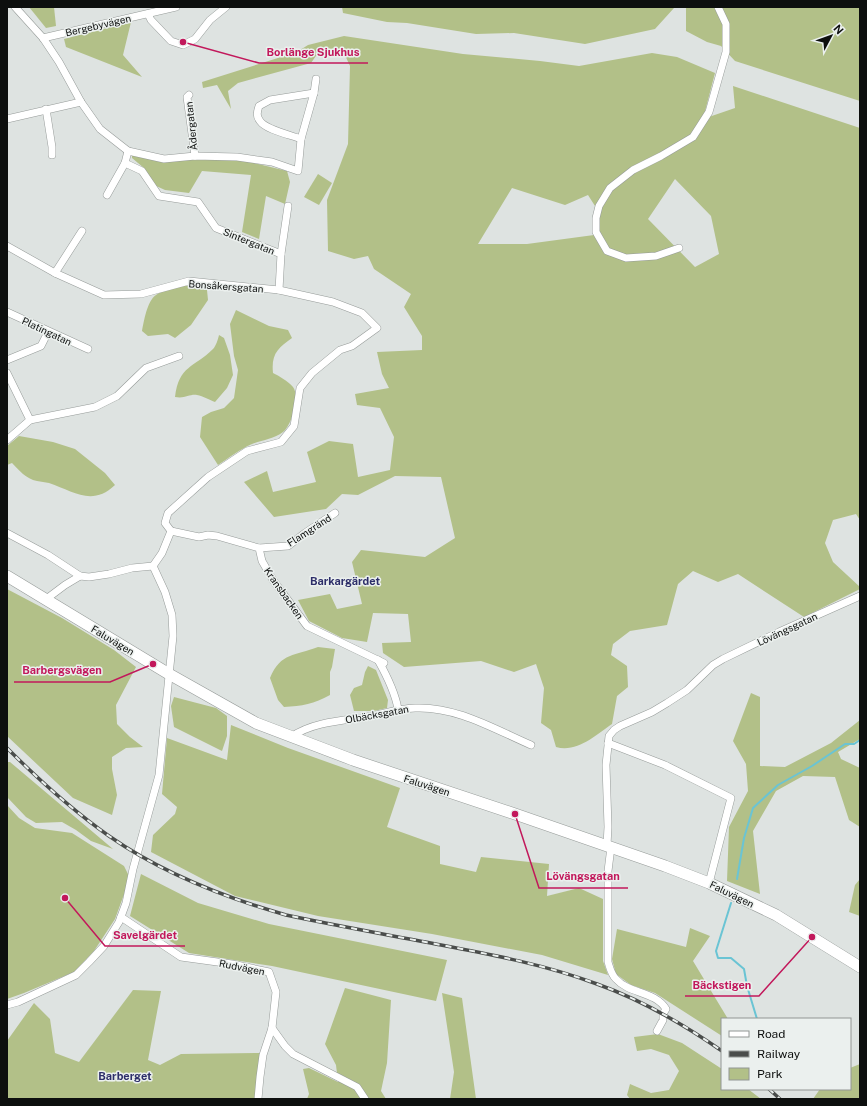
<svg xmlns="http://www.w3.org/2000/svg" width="867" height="1106" font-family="'Public Sans',sans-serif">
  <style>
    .green { fill: #b2c088; fill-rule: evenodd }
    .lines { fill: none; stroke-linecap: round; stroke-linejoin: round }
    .stream { stroke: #6ac4d4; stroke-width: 2 }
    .street-casing { stroke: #969b99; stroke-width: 8 }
    .secondary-casing { stroke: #969b99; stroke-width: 12 }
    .street { stroke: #fff; stroke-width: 7 }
    .secondary { stroke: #fff; stroke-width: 11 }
    .rail-casing { stroke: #4a4d4b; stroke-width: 3.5 }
    .rail { stroke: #ebf0ee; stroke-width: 2; stroke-dasharray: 6; stroke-linecap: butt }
    .labels { text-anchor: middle; stroke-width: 3; stroke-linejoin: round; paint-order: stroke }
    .street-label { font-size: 10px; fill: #0d0f0e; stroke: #ebf0ee }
    .neighbourhood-label { font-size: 11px; font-weight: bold; fill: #2d2e69; stroke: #ebf0ee }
    .leader { fill: none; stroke: #c2185b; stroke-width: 1.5 }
    .callout-dot { fill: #c2185b; stroke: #ebf0ee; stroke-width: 1.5 }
    .callout-label { font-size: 11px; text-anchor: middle; font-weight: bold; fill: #c2185b; stroke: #ebf0ee; stroke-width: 3; stroke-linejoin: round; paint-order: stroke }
  </style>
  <rect width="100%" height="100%" fill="#dee3e1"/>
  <!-- green -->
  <g class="green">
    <path d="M29,7H54L56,26L46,28Z"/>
    <path d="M342,7H685L674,8L655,29L585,44L514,33L476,34L407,23L387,22L343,13Z"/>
    <path d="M686,7H860V101L735,61L721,46L707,42L686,31Z"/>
    <path d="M131,22L123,55L142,77L66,47L64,39Z"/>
    <path d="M344,36L463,54L540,61L579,66L652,53L677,57L715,73L703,119L735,108L733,86L860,128V520L856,514L833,520L825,543L833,562L860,587V589L804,617L738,574L718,582L693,571L678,584L667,625L630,631L613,644L611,655L627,666L628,687L617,696L612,724C596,735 577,753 556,747L551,730L541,723L544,688L536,664L514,672L481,661L404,667L383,653L382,643L411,642L408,614L373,613L367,642L342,638L309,621L298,600L330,594L337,609L362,604L352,562L361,550L425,557L455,538L441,477L395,476L358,495L342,494L326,509L274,517L244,482L267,471L273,492L316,482L307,452L329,441L353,444L358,477L390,470L394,437L380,408L357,405L355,394L389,388L382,374L377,352L422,350V336L404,307L411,294L374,269L368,256L354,259L328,251L327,200L348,144L350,66L343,51L318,53L311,63L238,83L228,91L231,109L217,85L203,88L202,82L297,52L308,45ZM675,179L711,216L719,254L695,267L648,219ZM512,188L565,205L588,195L595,206L594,235L527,244H478Z"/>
    <path d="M132,154L196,159H237L287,171L290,182L285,204L266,196L259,239L242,232L251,175L202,171L189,193L165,190L154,185L144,168L132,158Z"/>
    <path d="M318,174L332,183L319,205L304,197Z"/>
    <path d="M180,286H193L207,290L208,300L191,325L175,338L168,334L148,336L142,331C144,321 147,301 156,295C163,290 172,288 180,286Z"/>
    <path d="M236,310L269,326L288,330L292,338C278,348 271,354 273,373C279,376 288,381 293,387C300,396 292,425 283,432C274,439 262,440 252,444C240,449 229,458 218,465L200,437L202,417L211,412L224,408L234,398L238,370L234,356L230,324Z"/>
    <path d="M219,335L224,338L230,355L233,375L227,388L215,402C210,400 203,396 197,395C189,394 185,399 175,397C179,365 194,368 213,349C216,346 218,339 219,335Z"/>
    <path d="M19,436L53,442L75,449L105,473L115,485C92,507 73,491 49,483C45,482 41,482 37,481C26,479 19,470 12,463L7,465V446Z"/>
    <path d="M7,589L62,618L114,650L136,667L116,705L117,724L130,737L143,747L126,748L112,757V769L117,795L112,815L73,798L7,736Z"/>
    <path d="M318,647L335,649L332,667L330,672V695C314,704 302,706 284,707L278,700L270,678C281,652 295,656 318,647Z"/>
    <path d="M368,666L376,670L388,700L387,708L374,711H354L350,695L354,688L362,685L365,672Z"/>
    <path d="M751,693L760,697V766L785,767L831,743L860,720V739L838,752L841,759L860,768V827L849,820L835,777L803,776L776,791L753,831L760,894L727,881L729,827L748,791L746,764L733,741Z"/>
    <path d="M174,697L216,708L227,716V736L222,751L174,727L171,706Z"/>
    <path d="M231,725L288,748L400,788L387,827L440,846V864L476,872L481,857L549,864L547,896L579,888L603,899V961L608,975L542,955L432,934L318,916L235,896L151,852L153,835L175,814L177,807L162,794L167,738L227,760Z"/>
    <path d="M7,762H10L113,849L91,841L76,830L62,822L36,823L26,817L7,797Z"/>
    <path d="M7,805L19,818L35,828L72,833L124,866L130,878L115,919L94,951L74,972L24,993L7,999Z"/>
    <path d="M141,874L198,903L269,924L447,960L436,1001L272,966L189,953L130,916Z"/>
    <path d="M860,879V916L849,912L855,885Z"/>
    <path d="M690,928L710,936L693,961L728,1019H722V1036L655,993L631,985L616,974L612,959L617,929L686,947Z"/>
    <path d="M345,988L391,1000L387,1063L381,1091L386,1099H307L309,1094L303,1069L309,1068L338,1082L336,1065L325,1044Z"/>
    <path d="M133,990L161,991L148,1060L160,1065L181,1054L261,1053L258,1099H7V1041L34,1003L50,1019L55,1053L79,1062Z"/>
    <path d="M442,993L462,998L476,1099H450L454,1072Z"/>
    <path d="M658,1034L682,1043L722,1069V1089H748L761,1099H630L627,1095L630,1084L651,1093L669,1090L679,1071L669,1055L651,1049L637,1051L634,1037Z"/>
    <path d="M860,1064V1099H813L820,1089H850V1068Z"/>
  </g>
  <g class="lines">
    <!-- stream -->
    <g class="stream">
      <path d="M737,879L744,838L753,808L778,785L812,766L845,744H854L860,740"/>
      <path d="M731,903L716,951L718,958H731L744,969L747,986L757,1019"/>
    </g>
    <defs>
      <g id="street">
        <path d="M15,7L43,38L59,62L81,102L100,129L128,151L164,159L195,156L237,157L272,162L298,171L301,139L314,93L316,79"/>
        <path d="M148,14L151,20L171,41L183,45L195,39L210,20L226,7"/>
        <path d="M43,38L176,7"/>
        <path d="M189,95L187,97L195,156"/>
        <path d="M46,109L52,147V155"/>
        <path d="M7,119L81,102"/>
        <path d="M301,139C291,135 266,130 260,121C256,116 257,112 259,106L270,100L314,93"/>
        <path d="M128,151L125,163L142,171L159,196L198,202L216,228L281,254L279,290"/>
        <path d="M107,195L125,163"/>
        <path d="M7,246L55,273L104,295L141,294L189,281L279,290L333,302L362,313L377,328L352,346L340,350L312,373L300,388L294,426L281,442L247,451L208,477L168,513L165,523L171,531L162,553L153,566L165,592L172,615L173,636L159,775L133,869L126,903L119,922L104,946L89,962L76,975L18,1002L7,1005"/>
        <path d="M679,248L656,256L626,258L607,251L596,232V218L599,206L610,188L633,170L661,156L693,137L709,112L726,52V24L718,7"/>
        <path d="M281,254L288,206"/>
        <path d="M55,273L82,231"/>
        <path d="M7,312L88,349"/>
        <path d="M7,360L41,346L48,332"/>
        <path d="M7,373L30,420"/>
        <path d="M7,440L30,420L95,407L117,396L146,368L179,356"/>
        <path d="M171,531L199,537L208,535L217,536L259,548L262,561L273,580L307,626L384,663"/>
        <path d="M7,533L48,555L80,576"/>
        <path d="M259,548L288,546L305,533L335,513"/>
        <path d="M45,600L65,585L80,576L89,577L109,574L132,568L153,566"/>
        <path d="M378,660C387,676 395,692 398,709"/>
        <path d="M291,737C311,723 337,721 361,718C379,715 396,709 415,708C456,706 494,729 531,745"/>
        <path d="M608,743L665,765L731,798L709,883"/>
        <path d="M607,845L608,827L606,765L609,736L614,730L620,726L652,712L667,703L687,690L713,665L723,659L779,632L860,596"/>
        <path d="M611,847L608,871V962C610,968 611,974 616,979C629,994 655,991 666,1009L663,1014V1020L657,1031"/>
        <path d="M121,917L181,957L232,964L269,972L276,992L272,1028L263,1055L260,1077L258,1099"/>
        <path d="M272,1028L285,1046L293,1054L357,1087L365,1099"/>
      </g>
      <path id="secondary" d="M7,576L169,674L256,723L353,760L515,814L665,866L709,883L776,915L860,967"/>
    </defs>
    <!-- street casing -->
    <use href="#street" class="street-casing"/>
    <!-- secondary casing -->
    <use href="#secondary" class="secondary-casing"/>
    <!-- street -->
    <use href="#street" class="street"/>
    <!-- secondary -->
    <use href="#secondary" class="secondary"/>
    <defs>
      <g id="rail">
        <path d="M7,748C39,780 72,810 109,836C162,873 223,897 286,915C338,926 389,935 441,945C494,955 546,965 597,984C642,1000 683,1024 722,1051"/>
        <path d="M769,1089L780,1099"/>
      </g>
    </defs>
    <!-- rail casing -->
    <use href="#rail" class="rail-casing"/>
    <!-- rail -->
    <use href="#rail" class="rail"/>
  </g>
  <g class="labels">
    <!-- street labels -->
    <g class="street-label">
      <text transform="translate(98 25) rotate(-13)" y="4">Bergebyvägen</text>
      <text transform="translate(191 126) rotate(-96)" y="4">Ådergatan</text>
      <text transform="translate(249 241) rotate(22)" y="4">Sintergatan</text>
      <text transform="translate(226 286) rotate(4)" y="4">Bonsåkersgatan</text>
      <text transform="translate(47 331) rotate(25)" y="4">Platingatan</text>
      <text transform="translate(309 530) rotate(-33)" y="4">Flamgränd</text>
      <text transform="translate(284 593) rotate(55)" y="4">Kransbacken</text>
      <text transform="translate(787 629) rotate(-25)" y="4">Lövängsgatan</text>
      <text transform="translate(113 640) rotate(31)" y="4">Faluvägen</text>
      <text transform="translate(377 714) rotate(-10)" y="4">Olbäcksgatan</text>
      <text transform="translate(427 785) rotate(18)" y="4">Faluvägen</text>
      <text transform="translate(732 894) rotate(26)" y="4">Faluvägen</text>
      <text transform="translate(242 967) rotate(11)" y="4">Rudvägen</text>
    </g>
    <!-- neighbourhood labels -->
    <g class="neighbourhood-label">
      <text x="345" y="585">Barkargärdet</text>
      <text x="125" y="1080">Barberget</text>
    </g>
  </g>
  <!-- callouts -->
  <path class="leader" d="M183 42L259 63H368M153 664L110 682H14M515 814L539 888H628M65 898L105 946H185M812 937L759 996H685"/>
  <g class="callout-dot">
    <circle cx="183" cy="42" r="4"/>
    <circle cx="153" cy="664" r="4"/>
    <circle cx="515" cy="814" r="4"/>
    <circle cx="65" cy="898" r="4"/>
    <circle cx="812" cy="937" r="4"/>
  </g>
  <g class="callout-label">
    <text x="313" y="56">Borlänge Sjukhus</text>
    <text x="62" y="674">Barbergsvägen</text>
    <text x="583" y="880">Lövängsgatan</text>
    <text x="145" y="939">Savelgärdet</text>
    <text x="722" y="989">Bäckstigen</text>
  </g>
  <!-- border -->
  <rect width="867" height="1106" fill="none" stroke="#0d0f0e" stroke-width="16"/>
  <!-- legend -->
  <rect x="721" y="1018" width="130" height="72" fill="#ebf0ee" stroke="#929694"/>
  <rect x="729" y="1031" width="20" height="6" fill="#ffffff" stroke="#929694"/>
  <text x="757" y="1038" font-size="12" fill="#0d0f0e">Road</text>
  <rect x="729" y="1051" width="20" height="6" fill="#4a4d4b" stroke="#929694"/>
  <text x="757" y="1058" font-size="12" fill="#0d0f0e">Railway</text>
  <rect x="729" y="1068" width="20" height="12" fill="#b2c088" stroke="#929694"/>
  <text x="757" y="1078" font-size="12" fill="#0d0f0e">Park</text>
  <!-- north arrow -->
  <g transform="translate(831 36) rotate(49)" stroke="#ebf0ee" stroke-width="3" paint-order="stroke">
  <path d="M0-3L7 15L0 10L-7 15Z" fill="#0d0f0e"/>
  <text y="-6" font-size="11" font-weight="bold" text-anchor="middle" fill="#0d0f0e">N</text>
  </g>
</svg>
